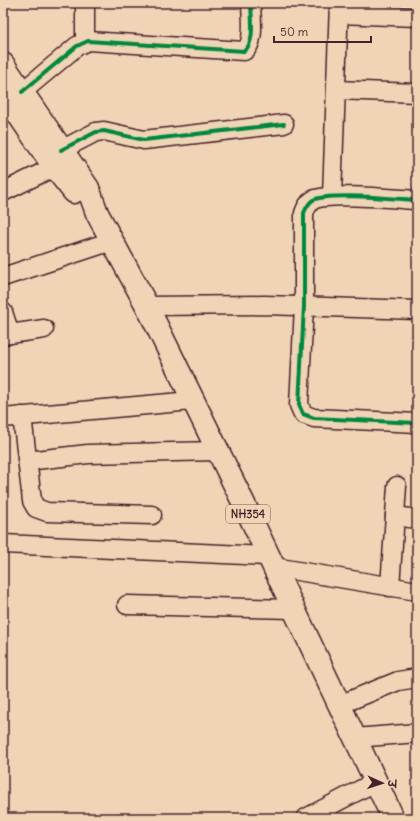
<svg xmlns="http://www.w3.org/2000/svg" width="420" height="821" font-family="Delius,'Playpen Sans Deva',sans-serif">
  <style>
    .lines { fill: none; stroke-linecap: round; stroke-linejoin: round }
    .minor-casing { stroke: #4a1f2b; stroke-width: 21 }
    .highway-casing { stroke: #4a1f2b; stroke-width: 25 }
    .minor { stroke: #efd5b6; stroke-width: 18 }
    .highway { stroke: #efd5b6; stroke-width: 22 }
    .cycleway-casing { stroke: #efd5b6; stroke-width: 6 }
    .cycleway { stroke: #00873e; stroke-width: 4 }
    .labels { text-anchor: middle; stroke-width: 3; stroke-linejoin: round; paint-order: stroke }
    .shield { fill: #efd5b6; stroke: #7c5655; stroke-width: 1 }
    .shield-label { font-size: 11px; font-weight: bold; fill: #4a1f2b }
  </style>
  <rect width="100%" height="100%" fill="#efd5b6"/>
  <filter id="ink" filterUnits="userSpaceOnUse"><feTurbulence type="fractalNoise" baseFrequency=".025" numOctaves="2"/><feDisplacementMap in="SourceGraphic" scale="8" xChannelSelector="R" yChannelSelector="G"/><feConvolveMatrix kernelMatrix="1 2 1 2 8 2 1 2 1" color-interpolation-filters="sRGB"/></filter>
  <g filter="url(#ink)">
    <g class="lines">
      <defs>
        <g id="minor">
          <path d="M339,14L417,17"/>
          <path d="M85,42V3"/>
          <path d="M336,90L417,93"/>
          <path d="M22,92L77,46L88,41L244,51C256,43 251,16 251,3"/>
          <path d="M61,150L96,132L104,131L144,140L284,124"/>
          <path d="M3,192L54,167"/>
          <path d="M332,196L339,3"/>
          <path d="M417,200C397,199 328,192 313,200C308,203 306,208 304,213V306L299,405L303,414L314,418L417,423"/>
          <path d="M3,277L112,241"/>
          <path d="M147,306L265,305L417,310"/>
          <path d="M3,312L10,334"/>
          <path d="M3,335L44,329"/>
          <path d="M22,416L32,501L36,508L47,512L152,515"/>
          <path d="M3,418L192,401"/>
          <path d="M27,461L88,454L217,451"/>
          <path d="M395,516L417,519"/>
          <path d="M3,544L268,556"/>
          <path d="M274,567L417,591"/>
          <path d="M390,587L397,486"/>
          <path d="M127,605L293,609"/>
          <path d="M339,705L398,681L417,678"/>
          <path d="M355,738L417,733"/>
          <path d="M306,818L375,782"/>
        </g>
        <g id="highway">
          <path d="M3,64L88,188L97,213L147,306L244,504L393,818"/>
          <path d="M3,92L54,167L74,192"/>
        </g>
      </defs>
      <!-- minor casing -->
      <use href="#minor" class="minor-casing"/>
      <!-- highway casing -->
      <use href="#highway" class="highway-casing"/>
      <!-- minor -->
      <use href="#minor" class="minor"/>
      <!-- highway -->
      <use href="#highway" class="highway"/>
      <defs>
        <g id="cycleway">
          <path d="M22,92L77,46L88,41L244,51C256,43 251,16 251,3"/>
          <path d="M61,150L96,132L104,131L144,140L284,124"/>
          <path d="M417,200C397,199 328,192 313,200C308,203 306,208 304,213V306L299,405L303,414L314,418L417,423"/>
        </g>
      </defs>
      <!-- cycleway casing -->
      <use href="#cycleway" class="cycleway-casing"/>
      <!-- cycleway -->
      <use href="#cycleway" class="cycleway"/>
    </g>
  </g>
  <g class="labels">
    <!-- shield labels -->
    <rect class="shield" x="226" y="505" width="44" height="18" rx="3"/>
    <g class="shield-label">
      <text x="248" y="518">NH354</text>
    </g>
  </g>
  <!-- margin -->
  <rect width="420" height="821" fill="none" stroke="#efd5b6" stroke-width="16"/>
  <rect x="8" y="8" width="404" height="805" fill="none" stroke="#4a1f2b" stroke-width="1.5" filter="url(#ink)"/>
  <!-- north arrow -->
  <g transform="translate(382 783) rotate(93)" stroke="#efd5b6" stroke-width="3" paint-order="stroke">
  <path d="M0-3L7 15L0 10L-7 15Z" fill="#4a1f2b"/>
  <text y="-6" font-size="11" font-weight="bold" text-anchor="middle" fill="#4a1f2b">उ</text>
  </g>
  <!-- scale -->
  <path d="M274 36v6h97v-6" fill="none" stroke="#4a1f2b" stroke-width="2"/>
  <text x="280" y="36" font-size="12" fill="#4a1f2b" stroke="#efd5b6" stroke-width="3" paint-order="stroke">50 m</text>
</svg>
